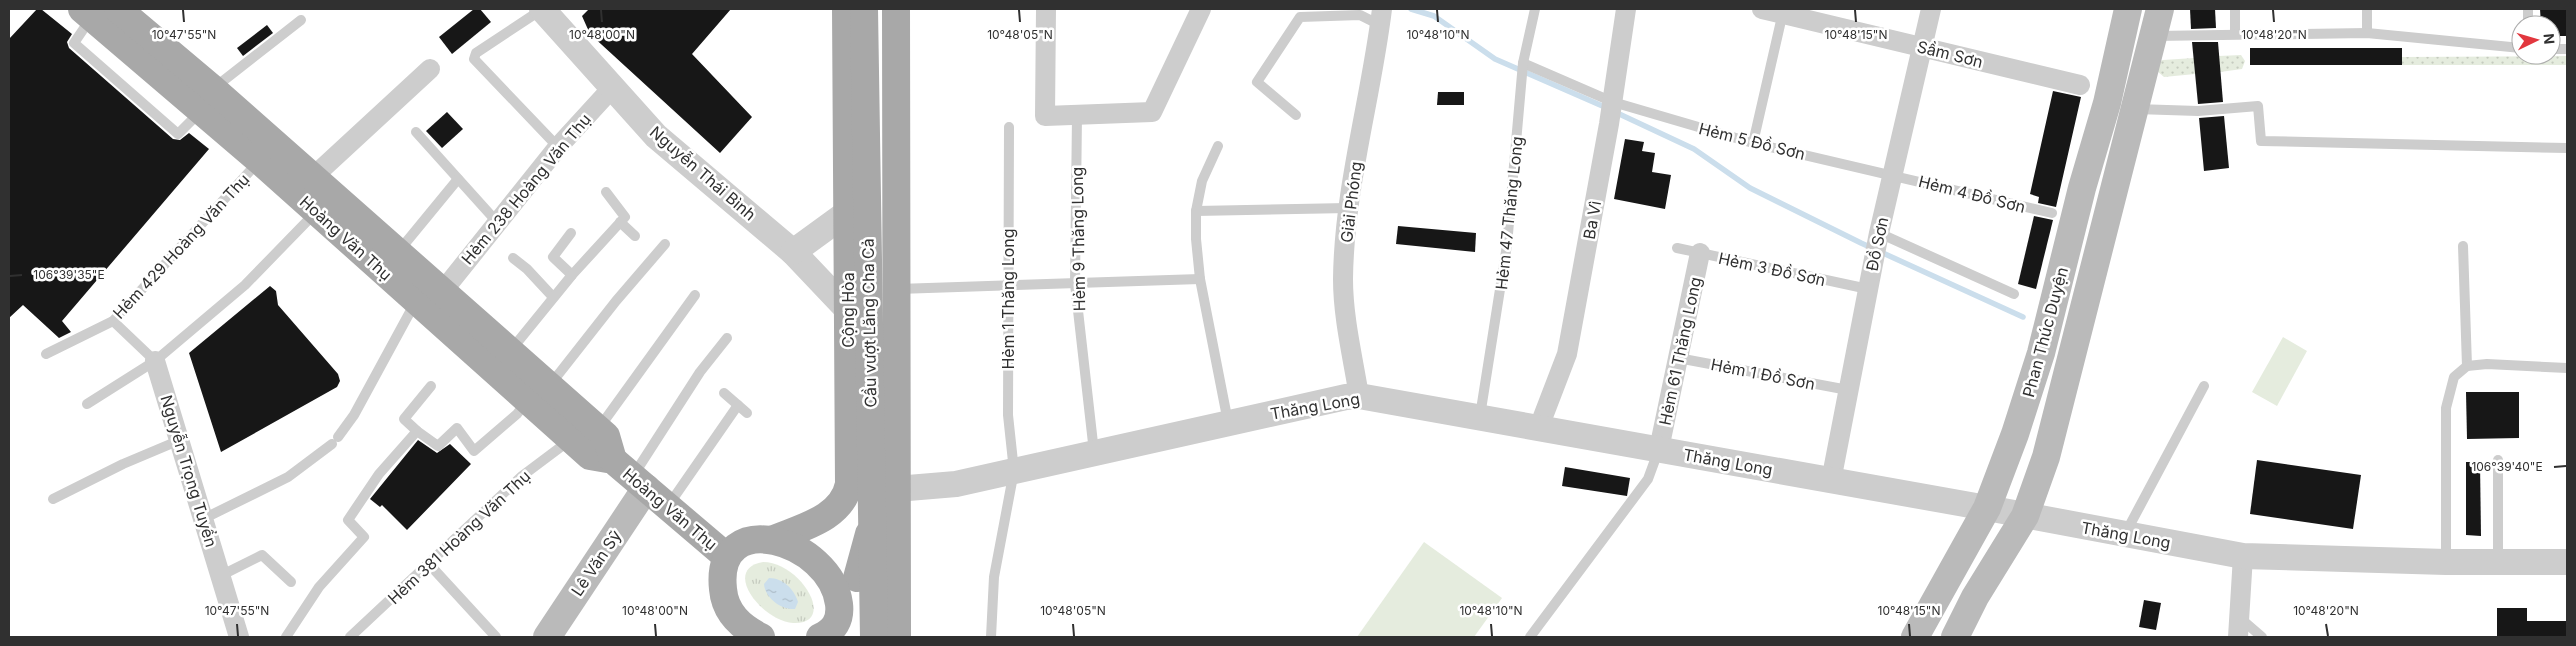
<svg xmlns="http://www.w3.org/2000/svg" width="2576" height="646" font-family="Inter,sans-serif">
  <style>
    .grass { fill: url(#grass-dots) }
    .park { fill: url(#park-tufts) }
    .garden { fill: #e5ecde }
    .water { fill: url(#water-ripples) }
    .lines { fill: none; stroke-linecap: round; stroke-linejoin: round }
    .stream { stroke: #cbdeec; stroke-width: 5.5 }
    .building { fill: #171717 }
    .service { stroke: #cdcdcd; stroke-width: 10 }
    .minor { stroke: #cdcdcd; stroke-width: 20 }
    .tertiary { stroke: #cdcdcd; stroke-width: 26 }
    .secondary { stroke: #bababa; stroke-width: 28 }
    .primary { stroke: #a8a8a8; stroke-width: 28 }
    .primary-bridge { stroke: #a8a8a8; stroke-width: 28 }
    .ticks { fill: none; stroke: #303030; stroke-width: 2 }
    .labels { text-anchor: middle; stroke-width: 5; stroke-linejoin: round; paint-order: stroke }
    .street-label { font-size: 16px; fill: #303030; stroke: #fff }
    .ticks-label { font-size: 12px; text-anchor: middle; fill: #303030; stroke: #fff; stroke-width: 5; stroke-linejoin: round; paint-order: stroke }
  </style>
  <defs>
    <pattern id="grass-dots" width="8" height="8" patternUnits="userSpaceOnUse" patternTransform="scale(1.25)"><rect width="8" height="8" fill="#e5ecde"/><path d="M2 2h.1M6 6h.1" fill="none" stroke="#c5cbbf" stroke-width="1.8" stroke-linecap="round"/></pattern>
    <pattern id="park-tufts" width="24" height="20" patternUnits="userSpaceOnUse" patternTransform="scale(1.25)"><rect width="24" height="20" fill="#e5ecde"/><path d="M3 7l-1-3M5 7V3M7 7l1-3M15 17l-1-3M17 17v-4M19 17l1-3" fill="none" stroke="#c5cbbf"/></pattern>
    <pattern id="water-ripples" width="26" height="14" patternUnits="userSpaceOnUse" patternTransform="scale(1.25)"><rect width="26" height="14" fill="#cbdeec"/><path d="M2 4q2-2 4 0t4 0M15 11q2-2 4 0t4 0" fill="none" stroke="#afbfcb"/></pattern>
  </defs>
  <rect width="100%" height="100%" fill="#fff"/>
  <!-- grass -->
  <g class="grass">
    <path d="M2241,55L2245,61L2242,69L2220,72L2219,56Z"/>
    <path d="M2567,56V65H2402V57Z"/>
    <path d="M2194,58L2195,74L2164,77L2157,71L2160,61L2163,60Z"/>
  </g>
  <!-- park -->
  <path class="park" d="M763,562C801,562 838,625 793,623C762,621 721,569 763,562Z"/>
  <!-- garden -->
  <g class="garden">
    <path d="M2283,337L2307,351L2277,406L2252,392Z"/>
    <path d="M1424,542L1502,598L1474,637H1357Z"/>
  </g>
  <!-- water -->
  <path class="water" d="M769,578C783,578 794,589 798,602L795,609C781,610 765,598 764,584Z"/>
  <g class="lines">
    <!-- stream -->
    <g class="stream">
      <path d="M1411,9L1434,16L1495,59L1607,108"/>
      <path d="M1615,112L1694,149L1750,188L1861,243L2023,317"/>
    </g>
  </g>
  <!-- building -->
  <g class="building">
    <path d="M37,9H41L72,34L67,42L69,48L173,139L180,140L189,133L209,149L62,321L71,332L59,338L23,305L9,318V39Z"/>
    <path d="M474,9H480L491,22L452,54L439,37Z"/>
    <path d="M589,9H731L692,54L752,117L720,153L590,34L582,16Z"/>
    <path d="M2190,9H2215L2216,28L2191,29Z"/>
    <path d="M2540,9H2567V36H2551V25H2541Z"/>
    <path d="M267,25L273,33L243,56L237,48Z"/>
    <path d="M2192,42H2218L2223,102L2198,104Z"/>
    <rect x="2250" y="48" width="152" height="17"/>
    <path d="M2053,91L2081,97L2056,207L2038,203L2039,197L2030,194Z"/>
    <path d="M1438,92H1464V105H1437Z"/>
    <path d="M447,112L463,129L442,148L426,131Z"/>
    <path d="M2224,116L2229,168L2204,171L2199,118Z"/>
    <path d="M1625,139L1644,142L1642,151L1655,153L1652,172L1671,175L1665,209L1614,199Z"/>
    <path d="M2034,216L2053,220L2036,289L2018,284Z"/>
    <path d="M1398,226L1476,233L1475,252L1396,244Z"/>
    <path d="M270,286L276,291L278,305L338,374L340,381L337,387L221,452L189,353Z"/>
    <path d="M2466,392H2519V438L2467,439Z"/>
    <path d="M418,440L437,453L450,444L471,464L407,530L382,505L380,507L370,499Z"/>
    <path d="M2257,460L2361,475L2353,529L2250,514Z"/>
    <path d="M2466,462H2480L2481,536L2466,535Z"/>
    <path d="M1565,467L1630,478L1627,496L1562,486Z"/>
    <path d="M2144,600L2161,603L2156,630L2139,627Z"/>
    <path d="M2497,608H2527V621H2567V637H2497Z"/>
  </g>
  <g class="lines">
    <!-- service -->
    <g class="service">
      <path d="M2235,9V33"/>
      <path d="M2367,9V33"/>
      <path d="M2528,9V25"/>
      <path d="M541,10L476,53L474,59L558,147"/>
      <path d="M91,18L74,43L178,134L200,112"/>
      <path d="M2155,36L2367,33L2521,48"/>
      <path d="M2551,49H2567"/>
      <path d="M1523,63L1613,102L1753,143L2052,213"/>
      <path d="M214,88L301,20"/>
      <path d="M2136,109L2198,111L2258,106L2261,141L2567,148"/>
      <path d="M1077,115L1075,284L1094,452"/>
      <path d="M1296,115L1257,82L1300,17L1360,15L1380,25"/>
      <path d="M416,132L497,222"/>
      <path d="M1753,143L1783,12"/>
      <path d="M1218,146L1202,181L1196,211V239L1200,279L1228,422"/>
      <path d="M1196,211L1348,208"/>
      <path d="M620,222L635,236"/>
      <path d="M571,233L553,257L572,275"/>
      <path d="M1879,233L2014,294"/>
      <path d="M2463,246L2467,366"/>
      <path d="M1677,248L1868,289"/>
      <path d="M398,252L458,179"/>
      <path d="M513,258L527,269L553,297"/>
      <path d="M898,289L1200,279"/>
      <path d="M113,321L155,361"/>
      <path d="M511,350L572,275L625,217L606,192"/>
      <path d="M46,354L113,321L259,161"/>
      <path d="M1678,358L1848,390"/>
      <path d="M550,385L616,301L665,244"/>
      <path d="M724,393L747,413"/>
      <path d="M87,404L155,361L245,285L316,212"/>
      <path d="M1480,416L1507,245L1523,63L1535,9"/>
      <path d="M599,428L695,295"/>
      <path d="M417,431L404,419L431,386"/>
      <path d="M338,437L354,415L416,301"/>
      <path d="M2498,460V561"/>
      <path d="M633,476L700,372L727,338"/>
      <path d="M53,499L123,464L180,440"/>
      <path d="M668,506L738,405"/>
      <path d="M203,519L288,477L332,444"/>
      <path d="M2125,534L2204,386"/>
      <path d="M2446,561V408L2454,377L2467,366L2487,364L2567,368"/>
      <path d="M429,564L496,637"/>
      <path d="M220,576L262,555L291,582"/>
      <path d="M2240,618L2262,637"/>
      <path d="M286,637L319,587L364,537L348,520L379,474L417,431L438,446L457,428L474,451L517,414L527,401"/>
      <path d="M350,637L522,476L570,440"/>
      <path d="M991,637L994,577L1014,471L1008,415L1009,127"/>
      <path d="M1530,637L1648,479L1659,449"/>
    </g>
    <!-- minor -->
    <g class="minor">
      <path d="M1046,9L1045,116L1152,112L1201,9"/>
      <path d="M1762,9L2080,85"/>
      <path d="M313,177L430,69"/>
      <path d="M442,292L558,147L612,88"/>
      <path d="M155,361L239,637"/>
      <path d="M1359,396C1353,358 1343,318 1343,279C1344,188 1371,99 1382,9"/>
      <path d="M1539,427L1567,354L1609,124L1626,9"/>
      <path d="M1659,449L1700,253"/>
      <path d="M1831,481L1879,233L1931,9"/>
      <path d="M2238,637L2243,556"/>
    </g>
    <!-- tertiary -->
    <g class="tertiary">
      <path d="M542,9L656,136L793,252L848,310"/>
      <path d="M793,252L848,212"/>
      <path d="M896,489L956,484L1346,397L1359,396L1987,508L2243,556L2446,562H2567"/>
    </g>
    <!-- secondary -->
    <g class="secondary">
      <path d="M547,637L646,488"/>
      <path d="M1915,637L1987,508L2015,434L2041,353L2082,188L2107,103L2128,9"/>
      <path d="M1955,637L1975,597L2025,516L2046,457L2160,9"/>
    </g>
    <!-- primary -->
    <g class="primary">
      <path d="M82,9L260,161L590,456L613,460L727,557"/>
      <path d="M118,9L213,89L598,429L606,436L613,460"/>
      <path d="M896,9L897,637"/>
      <path d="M774,539C803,527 842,518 849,484L846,9"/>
      <path d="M857,578L869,534"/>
      <path d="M761,637C741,627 725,613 723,589C714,505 831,540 839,604C841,620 834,631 820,637"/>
    </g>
    <!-- primary-bridge -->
    <path class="primary-bridge" d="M864,9L874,637"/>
  </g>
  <!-- ticks -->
  <path class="ticks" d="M183,10L184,22M601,10L602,22M1019,10L1020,22M1437,10L1438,22M1855,10L1856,22M2273,10L2274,22M10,276L22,275M2554,467L2566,466M237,624L238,636M655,624L656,636M1073,624L1074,636M1491,624L1492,636M1909,624L1910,636M2326,624L2328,636"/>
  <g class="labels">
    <!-- street labels -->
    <g class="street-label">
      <text transform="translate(1950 54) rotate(14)" y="6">Sầm Sơn</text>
      <text transform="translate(1752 141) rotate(14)" y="6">Hẻm 5 Đồ Sơn</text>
      <text transform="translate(703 173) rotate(41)" y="6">Nguyễn Thái Bình</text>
      <text transform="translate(526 189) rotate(-50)" y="6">Hẻm 238 Hoàng Văn Thụ</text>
      <text transform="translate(1972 194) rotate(14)" y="6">Hẻm 4 Đồ Sơn</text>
      <text transform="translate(1351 202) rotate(-83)" y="6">Giải Phóng</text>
      <text transform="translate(1509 213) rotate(-84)" y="6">Hẻm 47 Thăng Long</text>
      <text transform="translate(1592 220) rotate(-80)" y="6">Ba Vì</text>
      <text transform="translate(346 238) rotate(42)" y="6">Hoàng Văn Thụ</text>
      <text transform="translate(1078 239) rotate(-91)" y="6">Hẻm 9 Thăng Long</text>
      <text transform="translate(1877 244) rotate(-78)" y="6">Đồ Sơn</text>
      <text transform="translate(181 246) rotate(-47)" y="6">Hẻm 429 Hoàng Văn Thụ</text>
      <text transform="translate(1772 269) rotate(12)" y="6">Hẻm 3 Đồ Sơn</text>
      <text transform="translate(1008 299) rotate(-90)" y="6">Hẻm 1 Thăng Long</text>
      <text transform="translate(848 310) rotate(-90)" y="6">Cộng Hòa</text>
      <text transform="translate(869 323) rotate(-91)" y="6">Cầu vượt Lăng Cha Cả</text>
      <text transform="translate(2045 332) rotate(-75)" y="6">Phan Thúc Duyện</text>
      <text transform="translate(1680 351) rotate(-78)" y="6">Hẻm 61 Thăng Long</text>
      <text transform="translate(1763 374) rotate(11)" y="6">Hẻm 1 Đồ Sơn</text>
      <text transform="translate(1315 406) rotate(-10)" y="6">Thăng Long</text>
      <text transform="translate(1728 462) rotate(10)" y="6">Thăng Long</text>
      <text transform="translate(189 471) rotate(73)" y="6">Nguyễn Trọng Tuyển</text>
      <text transform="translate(670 509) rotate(40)" y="6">Hoàng Văn Thụ</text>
      <text transform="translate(2126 535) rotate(10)" y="6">Thăng Long</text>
      <text transform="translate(459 537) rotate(-43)" y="6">Hẻm 381 Hoàng Văn Thụ</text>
      <text transform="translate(596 563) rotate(-56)" y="6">Lê Văn Sỹ</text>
    </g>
  </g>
  <g class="ticks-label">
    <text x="184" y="39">10°47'55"N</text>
    <text x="602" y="39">10°48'00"N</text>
    <text x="1438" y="39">10°48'10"N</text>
    <text x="1856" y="39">10°48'15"N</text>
    <text x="2274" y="39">10°48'20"N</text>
    <text x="1020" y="39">10°48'05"N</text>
    <text x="69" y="279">106°39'35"E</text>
    <text x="2507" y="471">106°39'40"E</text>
    <text x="237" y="615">10°47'55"N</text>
    <text x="655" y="615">10°48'00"N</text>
    <text x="1073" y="615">10°48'05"N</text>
    <text x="1491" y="615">10°48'10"N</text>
    <text x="1909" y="615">10°48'15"N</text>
    <text x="2326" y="615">10°48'20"N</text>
  </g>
  <!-- border -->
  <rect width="2576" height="646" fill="none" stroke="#303030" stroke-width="20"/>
  <!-- north arrow -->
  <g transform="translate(2536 40) rotate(85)"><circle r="24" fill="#ffffff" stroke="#acacac"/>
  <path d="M0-4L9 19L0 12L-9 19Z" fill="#e2373e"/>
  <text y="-8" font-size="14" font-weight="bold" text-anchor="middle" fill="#303030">N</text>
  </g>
</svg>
